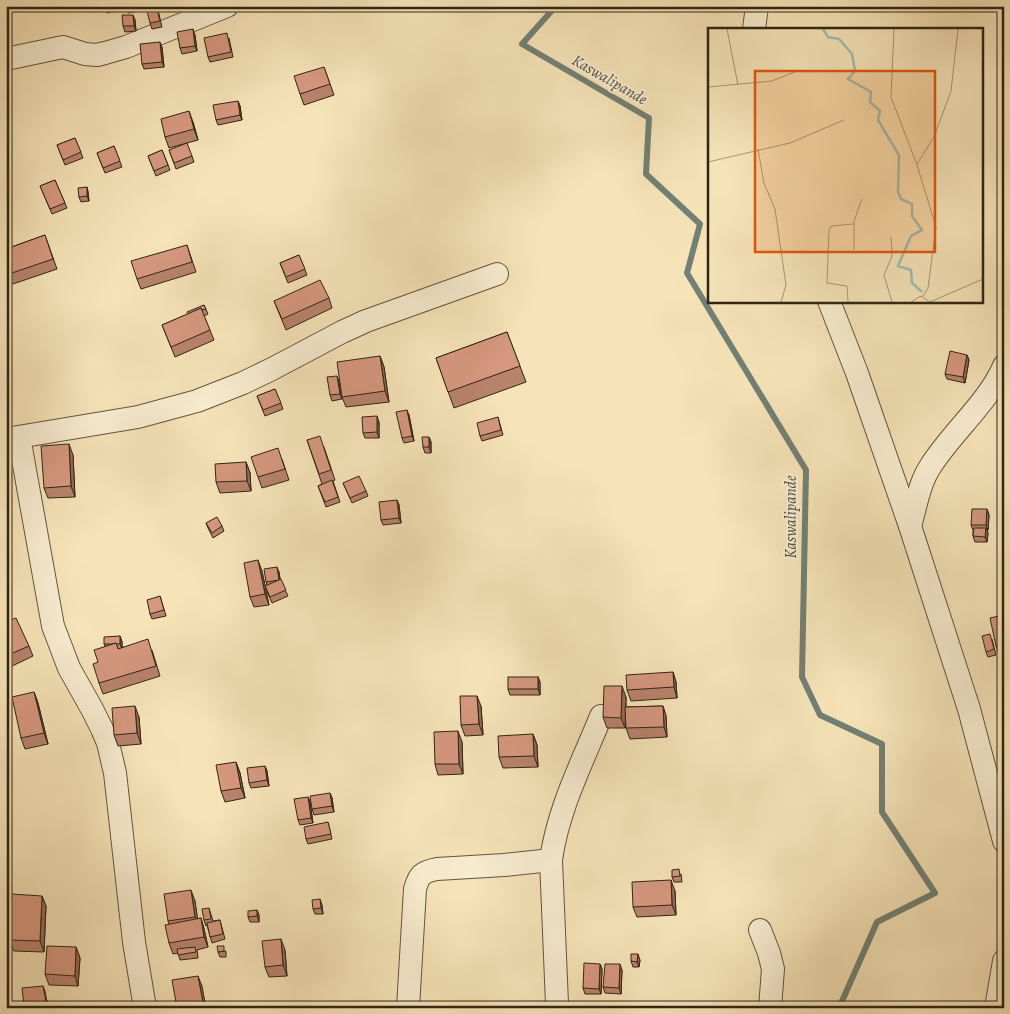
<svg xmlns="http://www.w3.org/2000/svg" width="1010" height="1014" font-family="Alegreya,serif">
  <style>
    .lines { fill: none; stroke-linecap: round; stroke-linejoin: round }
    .stream { stroke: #728075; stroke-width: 6 }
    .street-casing { stroke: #62543e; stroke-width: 24 }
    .street { stroke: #f9edd1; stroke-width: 22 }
    .wall { fill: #b8836d; stroke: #302415 }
    .shaded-wall { fill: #966a59; stroke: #302415 }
    .building { fill: #d6987f; stroke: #302415 }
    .labels { text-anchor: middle; stroke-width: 4; stroke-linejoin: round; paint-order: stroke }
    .water-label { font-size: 16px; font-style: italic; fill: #515245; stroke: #f9edd1 }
    .inset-river { fill: none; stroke: #9ebeb5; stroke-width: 2.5 }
    .inset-road { fill: none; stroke: #a79777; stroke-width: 1 }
    .view { fill: #df560c; fill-opacity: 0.15; stroke: #df560c; stroke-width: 2.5 }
    .inset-edge { fill: none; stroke: #302415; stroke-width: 2.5 }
  </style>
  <rect width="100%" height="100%" fill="#f6e4b8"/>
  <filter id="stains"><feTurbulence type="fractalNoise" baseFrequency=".004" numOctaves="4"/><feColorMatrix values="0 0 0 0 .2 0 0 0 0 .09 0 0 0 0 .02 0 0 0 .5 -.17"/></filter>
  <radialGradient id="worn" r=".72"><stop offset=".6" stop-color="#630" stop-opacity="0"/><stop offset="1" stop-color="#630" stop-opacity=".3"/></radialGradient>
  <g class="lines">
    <!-- stream -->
    <path class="stream" d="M556,6L522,44L649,118L646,174L700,224L687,273L806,470L802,677L820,715L882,744V812L935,893L877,922L839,1008"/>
    <defs>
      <g id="street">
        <path d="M754,29L757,6"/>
        <path d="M6,59L63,47L85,54L97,55L105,53L126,47L227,6"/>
        <path d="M829,301L857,373L910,526L969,709L1004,841"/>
        <path d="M19,437L53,626L69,668L92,709L102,729L108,743L115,773L134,942L145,1008"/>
        <path d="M6,439L138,417L197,401L243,383L272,369L342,332L366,321L497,274"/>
        <path d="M910,526C916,506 919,484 930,467C952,432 988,403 1004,366"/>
        <path d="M760,930L769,953L773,969L770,1008"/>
        <path d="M557,1004L551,860C558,809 582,763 601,716"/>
        <path d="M408,1008L415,889C419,875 422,872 437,869L504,865L551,860"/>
        <path d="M996,1008L1004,961"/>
      </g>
    </defs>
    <!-- street casing -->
    <use href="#street" class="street-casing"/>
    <!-- street -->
    <use href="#street" class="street"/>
  </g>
  <!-- wall -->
  <g class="wall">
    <path d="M104,6H125V10L107,13Z"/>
    <path d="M126,6H139L140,11L128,13Z"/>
    <path d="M158,10L162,27L152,29L150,23Z"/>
    <path d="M133,15L135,20L136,31L125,32L123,26Z"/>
    <path d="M195,35L197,51L182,54L180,48Z"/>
    <path d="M229,38L233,57L210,62L208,57Z"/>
    <path d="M162,47L164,67L144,69L142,64Z"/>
    <path d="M324,67L334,95L304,105L300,94Z"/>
    <path d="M238,101L240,106L242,120L218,125L216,120Z"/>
    <path d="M193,122L198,140L169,148L165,137Z"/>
    <path d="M75,138L83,158L65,165L57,145Z"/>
    <path d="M114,146L122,167L105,173L97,153Z"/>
    <path d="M162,150L170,170L156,176L148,156Z"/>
    <path d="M169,150L192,156L194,162L176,169Z"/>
    <path d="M55,180L67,208L52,214L40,186Z"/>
    <path d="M87,187L88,192L89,201L81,202L79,197Z"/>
    <path d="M45,235L57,269L7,286L6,284V249Z"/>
    <path d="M187,245L196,272L141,289L137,279Z"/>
    <path d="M299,255L307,275L288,283L280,263Z"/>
    <path d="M329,298L332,308L286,330L274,301Z"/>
    <path d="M204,305L208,314L204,316L214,340L175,357L162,325L188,314Z"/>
    <path d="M507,332L526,382L454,408L436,358Z"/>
    <path d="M967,355L969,360L965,383L947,379L945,374Z"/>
    <path d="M380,356L384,367L389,402L346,407L342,397Z"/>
    <path d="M339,381L342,399L332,401L330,395Z"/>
    <path d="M275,389L283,409L265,416L257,396Z"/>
    <path d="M409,415L414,441L404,443L402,438Z"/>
    <path d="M498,417L503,435L482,441L480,436Z"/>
    <path d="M379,422V438H365L363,433Z"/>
    <path d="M429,437L431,442V453H425L423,447Z"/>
    <path d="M307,440L324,447L335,480L333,481L340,502L326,507L318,486L322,484Z"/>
    <path d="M73,455L75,497L48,498L44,488Z"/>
    <path d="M282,459L289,480L262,488L258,477Z"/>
    <path d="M246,462L250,473L251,491L220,493L216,482Z"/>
    <path d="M343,483L366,491L368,496L352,503Z"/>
    <path d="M397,500L399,505L401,523L383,525L381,520Z"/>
    <path d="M987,509L989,515L988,530H987L988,533L987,542H975L973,536V530L971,525Z"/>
    <path d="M206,523L222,526L224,531L213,538L208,528Z"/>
    <path d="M262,571L265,586L267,585L266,582L279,572L280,579L288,596L272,603L265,587L269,605L254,607L250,597Z"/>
    <path d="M160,596L166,616L152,619L150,614Z"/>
    <path d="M1004,615V656L1000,657L996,646Z"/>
    <path d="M6,622L29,646L33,656L8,668L6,665Z"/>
    <path d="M120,636L122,642V647L152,650L160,676L103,694L99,683L98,662L105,646L104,644Z"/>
    <path d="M992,639L996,655L988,657L986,652Z"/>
    <path d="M673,672L676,682L677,698L631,701L627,690Z"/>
    <path d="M538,677L540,682V695H510L508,689Z"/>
    <path d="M6,692L9,703L6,704Z"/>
    <path d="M34,692L38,703L48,744L25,749L21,738Z"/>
    <path d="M626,697V707L663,706L666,716L667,737L630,739L626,728V717L625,728H607L603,717Z"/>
    <path d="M481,706L483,735L465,736L461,725Z"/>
    <path d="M139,717L141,744L118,746L114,735Z"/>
    <path d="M533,734L537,745L538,767L503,768L499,757Z"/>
    <path d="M462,742L463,774L438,775L435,764Z"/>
    <path d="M236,762L240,773L245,798L225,802L221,791Z"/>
    <path d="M265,766L267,771L269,786L251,788L249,783Z"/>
    <path d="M330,793L332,798L334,812L314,815L312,809Z"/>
    <path d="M308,797L310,802L313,823L300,825L298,820Z"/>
    <path d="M328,822L332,839L308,844L306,839Z"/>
    <path d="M681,874L682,882H674L672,877Z"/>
    <path d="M6,888L10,889L12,894L11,906H6Z"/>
    <path d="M675,891L676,915L637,917L633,907Z"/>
    <path d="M42,896L46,906L44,952L14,951L10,940Z"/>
    <path d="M195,901L197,919L201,918L204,929L208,947L197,950L198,958L180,960L178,953L173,954L169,943V924L168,921Z"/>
    <path d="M322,905L323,914H315L313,909Z"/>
    <path d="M209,908L213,921L220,920L225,939L212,943L207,925L206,926L204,920Z"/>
    <path d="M257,910L259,915V922H250L248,917Z"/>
    <path d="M76,947L80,958L78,986L49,985L45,974Z"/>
    <path d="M285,950L287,976L269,977L265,967Z"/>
    <path d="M226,951V957H220L218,952Z"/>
    <path d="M640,960L639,967H633L631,961Z"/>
    <path d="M600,964L602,969L601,994H585L583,988Z"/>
    <path d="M622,970L621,994L605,993L603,987Z"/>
  </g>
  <!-- shaded-wall -->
  <g class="shaded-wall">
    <path d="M133,15L135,20L136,31L134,26Z"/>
    <path d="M193,29L195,35L197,51L195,46Z"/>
    <path d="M160,42L162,47L164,67L162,62Z"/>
    <path d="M238,101L240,106L242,120L240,115Z"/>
    <path d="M189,111L193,122L198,140L194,129Z"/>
    <path d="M87,187L88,192L89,201L87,196Z"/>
    <path d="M967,355L969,360L965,383L963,377Z"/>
    <path d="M380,356L384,367L389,402L385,391Z"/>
    <path d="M337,376L339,381L342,399L340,394Z"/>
    <path d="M407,410L409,415L414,441L412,436Z"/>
    <path d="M377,416L379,422V438L377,432Z"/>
    <path d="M429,437L431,442V453L429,447Z"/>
    <path d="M69,444L73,455L75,497L71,486Z"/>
    <path d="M246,462L250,473L251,491L247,481Z"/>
    <path d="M397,500L399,505L401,523L399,518Z"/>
    <path d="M987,509L989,515L988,530L986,525Z"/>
    <path d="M986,528L988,533L987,542L985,537Z"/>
    <path d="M258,560L262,571L269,605L265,594Z"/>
    <path d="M277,567L279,572L281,585L279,580Z"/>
    <path d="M120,636L122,642V649L120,644Z"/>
    <path d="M673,672L676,682L677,698L674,687Z"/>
    <path d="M538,677L540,682V695L538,689Z"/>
    <path d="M622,686L626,697L625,728L621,718Z"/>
    <path d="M34,692L38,703L48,744L44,733Z"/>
    <path d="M477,696L481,706L483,735L479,724Z"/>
    <path d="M135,706L139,717L141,744L137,733Z"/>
    <path d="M663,706L666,716L667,737L664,727Z"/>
    <path d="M458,731L462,742L463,774L459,764Z"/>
    <path d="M533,734L537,745L538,767L534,756Z"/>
    <path d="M236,762L240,773L245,798L241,788Z"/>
    <path d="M265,766L267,771L269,786L267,780Z"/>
    <path d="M330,793L332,798L334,812L332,806Z"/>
    <path d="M308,797L310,802L313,823L311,818Z"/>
    <path d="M671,880L675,891L676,915L672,905Z"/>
    <path d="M10,889L12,894L11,906L9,901Z"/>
    <path d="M191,890L195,901L199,928L195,917Z"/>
    <path d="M42,896L46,906L44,952L40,941Z"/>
    <path d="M320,899L322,905L323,914L321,908Z"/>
    <path d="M257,910L259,915V922L257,916Z"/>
    <path d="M201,918L204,929L208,947L204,937Z"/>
    <path d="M281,939L285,950L287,976L283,965Z"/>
    <path d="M76,947L80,958L78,986L75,976Z"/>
    <path d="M638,954L640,960L639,967L637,962Z"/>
    <path d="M600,964L602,969L601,994L599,989Z"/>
    <path d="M620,964L622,970L621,994L619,988Z"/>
    <path d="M198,976L202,986L206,1008H204Z"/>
    <path d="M43,986L45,991L48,1008L46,1005Z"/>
  </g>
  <!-- building -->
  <g class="building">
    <path d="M149,6H156L160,21L150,23L146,7Z"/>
    <path d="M122,15H133L134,26H123Z"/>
    <path d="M193,29L195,46L180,48L177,32Z"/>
    <path d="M227,33L231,52L208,57L204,38Z"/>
    <path d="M160,42L162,62L142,64L140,44Z"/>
    <path d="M324,67L330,84L300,94L294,76Z"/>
    <path d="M238,101L240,115L216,120L213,105Z"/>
    <path d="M189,111L194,129L165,137L161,119Z"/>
    <path d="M75,138L81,152L63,160L57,145Z"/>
    <path d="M187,143L192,156L174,163L169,150Z"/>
    <path d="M114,146L120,161L103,168L97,153Z"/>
    <path d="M162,150L168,165L154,171L148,156Z"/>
    <path d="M55,180L65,203L50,209L40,186Z"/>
    <path d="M87,187V196L79,197L78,188Z"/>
    <path d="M45,235L53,259L6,275V249Z"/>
    <path d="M187,245L192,262L137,279L131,261Z"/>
    <path d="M299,255L305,269L286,277L280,263Z"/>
    <path d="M320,280L329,298L282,319L274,301Z"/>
    <path d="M204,305L206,309L202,310L201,308L188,314L187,312Z"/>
    <path d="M201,308L210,330L171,347L162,325Z"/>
    <path d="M507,332L520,366L448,392L436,358Z"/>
    <path d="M950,351L967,355L963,377L945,374Z"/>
    <path d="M380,356L385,391L342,397L337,362Z"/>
    <path d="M337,376L340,394L330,395L327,377Z"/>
    <path d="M275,389L281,403L263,410L257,396Z"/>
    <path d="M407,410L412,436L402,438L396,412Z"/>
    <path d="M377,416V432L363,433L362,417Z"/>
    <path d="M498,417L501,430L480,436L477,423Z"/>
    <path d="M320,436L331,470L319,474L307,440Z"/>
    <path d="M422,437H429V447H423Z"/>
    <path d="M69,444L71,486L44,488L41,446Z"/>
    <path d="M278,448L285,469L258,477L251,457Z"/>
    <path d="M246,462L247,481L216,482L215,464Z"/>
    <path d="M359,476L366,491L350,498L343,483Z"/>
    <path d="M332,480L338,497L325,502L318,486Z"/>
    <path d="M397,500L399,518L381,520L379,502Z"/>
    <path d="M972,509H987L986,525H971Z"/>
    <path d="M217,517L222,526L212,533L206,523Z"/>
    <path d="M974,528H986L985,537L973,536Z"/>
    <path d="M258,560L265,594L250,597L244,563Z"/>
    <path d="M277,567L279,580L266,582L264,569Z"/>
    <path d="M281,579L286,590L270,597L265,586Z"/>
    <path d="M160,596L164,610L150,614L147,600Z"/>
    <path d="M1004,615V645L996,646L990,618Z"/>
    <path d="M16,618L29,646L6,656V622Z"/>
    <path d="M990,634L994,649L986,652L982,636Z"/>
    <path d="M120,636V644H117L116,643L112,644H104V637Z"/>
    <path d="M148,639L156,666L99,683L93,664L98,662L94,650L116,643L118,649Z"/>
    <path d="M673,672L674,687L627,690L626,675Z"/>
    <rect x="508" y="677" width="30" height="12"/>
    <path d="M604,686H622L621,718L603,717Z"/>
    <path d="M34,692L44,733L21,738L12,697Z"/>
    <path d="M460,696H477L479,724L461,725Z"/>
    <path d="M135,706L137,733L114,735L112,708Z"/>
    <path d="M663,706L664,727L626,728L625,707Z"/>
    <path d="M458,731L459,764H435L434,732Z"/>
    <path d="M533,734L534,756L499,757L498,736Z"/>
    <path d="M236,762L241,788L221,791L216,765Z"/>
    <path d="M265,766L267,780L249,783L247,768Z"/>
    <path d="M330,793L332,806L312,809L310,796Z"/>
    <path d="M308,797L311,818L298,820L294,799Z"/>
    <path d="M328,822L331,834L306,839L304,827Z"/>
    <path d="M679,869L680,876L672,877V870Z"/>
    <path d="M671,880L672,905L633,907L632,882Z"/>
    <path d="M6,888L10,889L9,901L6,900Z"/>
    <path d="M191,890L195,917L168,921L164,894Z"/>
    <path d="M12,894L42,896L40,941L10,940Z"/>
    <path d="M320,899L321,908L313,909L312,900Z"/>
    <path d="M209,908L211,919L204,920L202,909Z"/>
    <path d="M257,910V916L248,917V911Z"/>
    <path d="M201,918L204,937L169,943L165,925Z"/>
    <path d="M220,920L223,934L210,937L207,923Z"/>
    <path d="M281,939L283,965L265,967L262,941Z"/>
    <path d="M47,946L76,947L75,976L45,974Z"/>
    <path d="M217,946H224V951L218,952Z"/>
    <path d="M195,947L196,952L178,955L177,949Z"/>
    <path d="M631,954H638L637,962L631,961Z"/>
    <path d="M584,963L600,964L599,989L583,988Z"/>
    <path d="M605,964H620L619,988L603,987Z"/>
    <path d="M198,976L204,1008H177L172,980Z"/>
    <path d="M43,986L46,1002L24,1006L22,988Z"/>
    <path d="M48,1001L49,1008L18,1007Z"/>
  </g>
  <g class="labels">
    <!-- water labels -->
    <g class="water-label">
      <text transform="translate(610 79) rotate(30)" y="6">Kaswalipande</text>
      <text transform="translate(790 517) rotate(-90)" y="6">Kaswalipande</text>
    </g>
  </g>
  <!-- overview -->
  <g transform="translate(708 28)">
    <rect width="275" height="275" fill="#f6e4b8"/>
    <path class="inset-river" d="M115,1L120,9L131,11L144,26L147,43L140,51L163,64L162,74L172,83L170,92L191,127L190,164L193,171L204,176V188L214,202L203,208L190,238L203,242L204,255L214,264"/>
    <path class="inset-road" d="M19,1L30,57M186,1L183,69L209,137L228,199L220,260L215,268M0,59L64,53L89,43M50,121L56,155L67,181L78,257L73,274M0,134L82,115L136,92M209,136L226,109L243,63L250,1M183,209L184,228L176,247L184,274M146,222V193L154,171M140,274L139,258L119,255L121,202L123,198L145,196M203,274L213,268L222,274L275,251"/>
    <path class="view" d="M47,43H227V224H47Z"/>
    <rect width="275" height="275" class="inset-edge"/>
  </g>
  <!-- margin -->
  <rect width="1010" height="1014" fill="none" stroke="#f6e4b8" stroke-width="25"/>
  <rect x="8" y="8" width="995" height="999" fill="none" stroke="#302415" stroke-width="2.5"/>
  <rect x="12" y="12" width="985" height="989" fill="none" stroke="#302415"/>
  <rect width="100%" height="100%" filter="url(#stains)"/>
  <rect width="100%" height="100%" fill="url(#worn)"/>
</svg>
